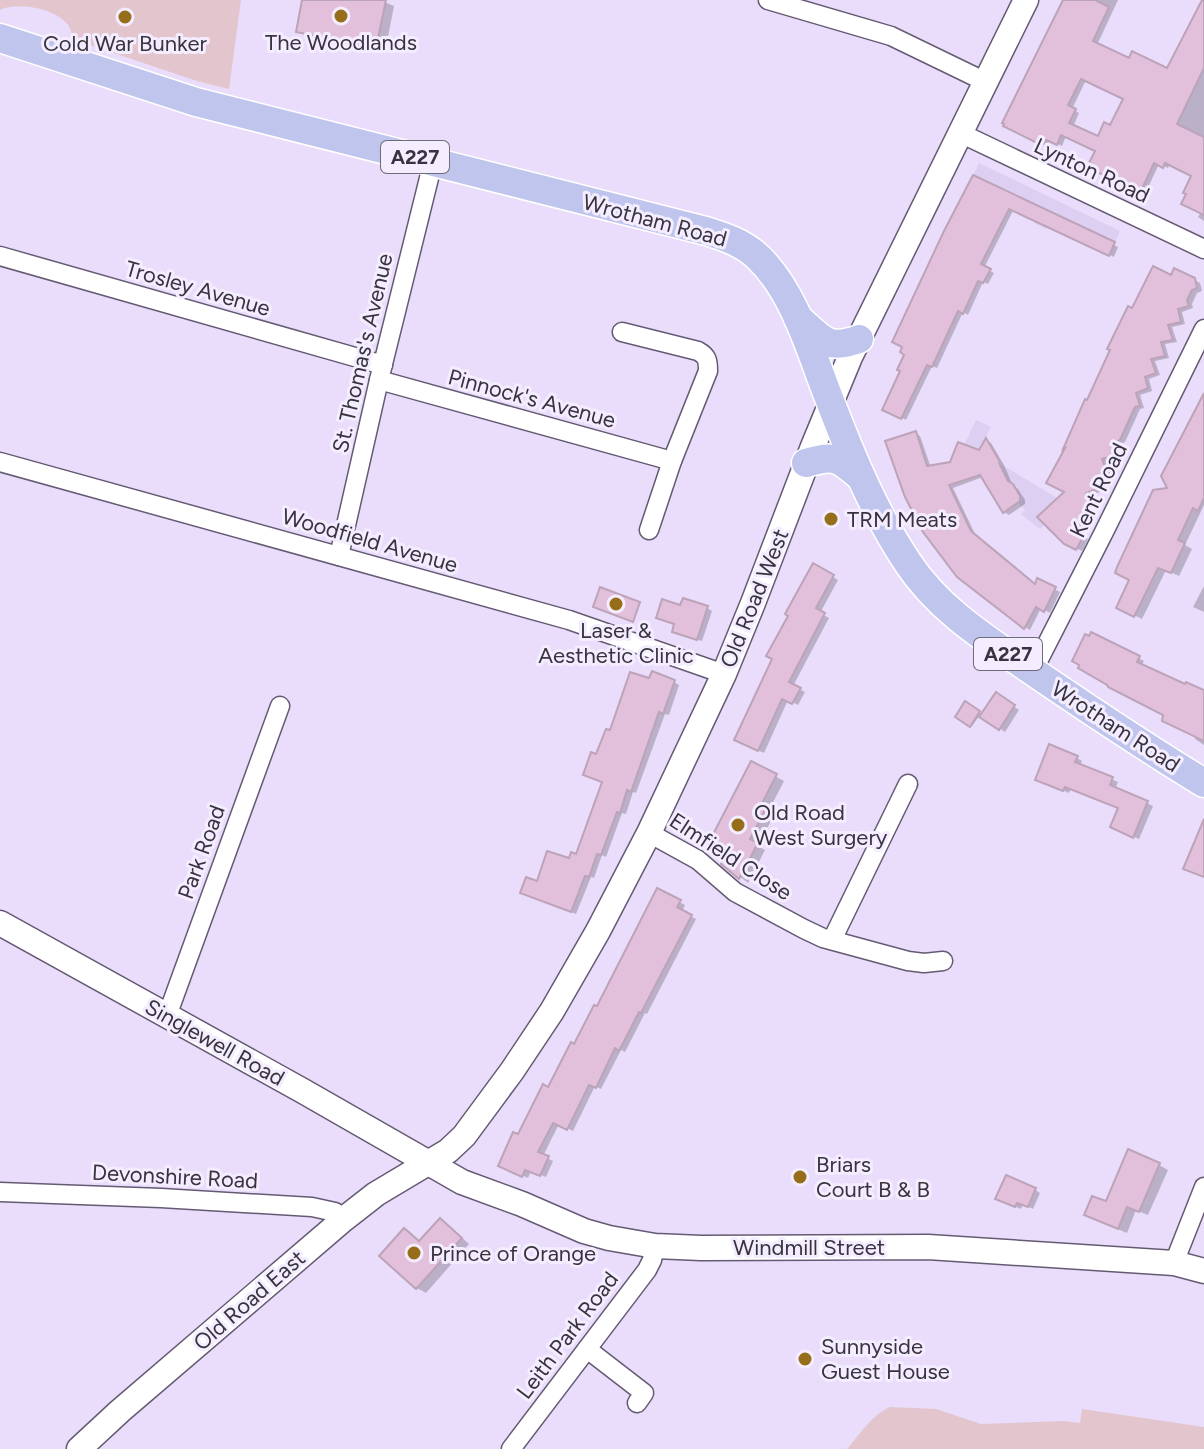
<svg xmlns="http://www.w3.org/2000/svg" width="1204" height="1449" font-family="Figtree,sans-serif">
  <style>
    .built { fill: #ddcff2 }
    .green { fill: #e2c5cd }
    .shadow { fill: #0003; fill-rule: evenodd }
    .building { fill: #e2c0dc; stroke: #bca3b8; stroke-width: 2; fill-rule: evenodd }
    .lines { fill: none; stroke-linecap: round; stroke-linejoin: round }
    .street-casing { stroke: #655a73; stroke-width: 21 }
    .secondary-casing { stroke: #655a73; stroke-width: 27 }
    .primary-casing { stroke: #fff; stroke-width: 31 }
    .street { stroke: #fff; stroke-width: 18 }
    .secondary { stroke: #fff; stroke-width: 24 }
    .primary { stroke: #bfc5ed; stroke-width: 28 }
    .poi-dot { fill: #966e19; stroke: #f4edff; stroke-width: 3 }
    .labels { text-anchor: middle; stroke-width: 6; stroke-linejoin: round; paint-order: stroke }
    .shield { fill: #f4edff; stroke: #706b78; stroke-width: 2 }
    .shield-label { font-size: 20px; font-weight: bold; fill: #38333e }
    .poi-label { font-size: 22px; fill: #38333e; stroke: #f4edff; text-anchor: start }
    .street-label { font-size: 22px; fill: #38333e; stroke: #f4edff }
  </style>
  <rect width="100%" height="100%" fill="#e9ddfb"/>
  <!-- built -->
  <g class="built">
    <path d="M979,163L1120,231L1109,256L1047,227L1046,229L1034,223L1035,221L967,189Z"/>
    <path d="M976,420L991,427L979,451L1092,519L1084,535L1069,527L1045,524L1040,529L1021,514L1025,510L1018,503L1022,499L1017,490L1014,491L964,445Z"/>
  </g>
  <!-- green -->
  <g class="green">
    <path d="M0,0H241L229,89L197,81L72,39C75,11 19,0 0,10Z"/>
    <path d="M890,1407L936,1409L981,1424L1063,1421L1080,1423L1082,1409L1204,1427V1449H847C860,1434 872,1415 890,1407Z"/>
  </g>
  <!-- shadow -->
  <g class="shadow">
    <path d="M304,0H379L394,6L385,52L307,36L298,31Z"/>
    <path d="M1073,0H1118L1097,45L1130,61L1168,71L1204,0V221L1198,217L1201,212L1188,194L1194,175L1170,164L1168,168L1159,164L1145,194L1090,167L1097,151L1066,136L1062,146L1049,140L1046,146L1006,125ZM1086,80L1125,98L1111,128L1098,139L1073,127L1079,113L1072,109Z"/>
    <path d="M974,177L1118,247L1114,257L1014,209L984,268L994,273L988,284L983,282L968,315L963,312L937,368L932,366L906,420L884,409L903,371Z"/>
    <path d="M1175,271L1200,283L1202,291L1197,293L1192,304L1193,308L1182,312L1185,324L1172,327L1177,342L1165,344L1169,358L1155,361L1160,375L1149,379L1152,391L1140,395L1144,408L1140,409L1125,442L1116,447L1120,457L1106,462L1111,474L1100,478L1103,491L1091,495L1095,507L1090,509L1078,534L1088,539L1082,551L1065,543L1067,492L1088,402L1133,311L1172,277Z"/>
    <path d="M1204,398V505L1185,545L1192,549L1179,576L1166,570L1142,619L1126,611Z"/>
    <path d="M915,433L920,436L931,468L951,464L980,452L986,440L991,443L1004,465L1013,486L1018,489L1025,500V504L1009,515L1004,512L983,477L953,488L976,536L1036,586L1038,581L1060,592L1050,613L1041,608L1030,630L1018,623L958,575Z"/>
    <path d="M814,566L838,580L820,613L829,618L793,686L805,692L798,705L788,700L764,753L742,743Z"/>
    <path d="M1204,586V612L1193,607Z"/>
    <path d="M682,608H707L712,611L702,641L679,634L676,625Z"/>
    <path d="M1092,634L1144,661L1141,666L1204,693V745L1195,739L1196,736L1165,715L1090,638Z"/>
    <path d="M650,681L674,682L679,685L669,715L665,714L636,793L633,792L626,814L622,813L606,857L602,855L594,878L591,877L576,914L527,895L538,883L577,857L604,782L598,757L611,733Z"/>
    <path d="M996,695L1019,710L1005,732L980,715L972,726L958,716L966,704L983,715Z"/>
    <path d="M1077,758L1082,761L1080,766L1118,782L1115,789L1153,806L1139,839L1117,830L1120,808L1071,788L1069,793L1042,782Z"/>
    <path d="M752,764L784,781L767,814L773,817L758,846L765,850L748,883L724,864Z"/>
    <path d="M658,891L685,905L682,912L696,919L647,1014L645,1013L625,1052L621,1050L601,1089L595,1086L573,1131L559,1124L543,1156L553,1161L546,1177L531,1171L528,1178L505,1168L519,1136L598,1009Z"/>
    <path d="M1159,1165L1168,1170L1148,1215L1136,1210L1127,1233L1095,1220L1107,1204Z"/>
    <path d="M1035,1190L1040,1193L1033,1209L1023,1204L1021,1209L1003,1201Z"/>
    <path d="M441,1221L449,1226L469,1244L426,1293L417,1288L404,1230L421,1242Z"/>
  </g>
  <!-- building -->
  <g class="building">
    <path d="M302,0H386L376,48L296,32Z"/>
    <path d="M1063,0H1095L1109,7L1093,41L1129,58L1132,51L1167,68L1202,0H1204V68L1177,124L1204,137V215L1181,204L1186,194L1183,193L1191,176L1165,163L1163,168L1154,163L1140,193L1087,167L1095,151L1061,135L1057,145L1044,139L1041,145L1003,126L1004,124L1002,123ZM1081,79L1123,99L1110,125L1104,122L1098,136L1069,123L1076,109L1068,105Z"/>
    <path d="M973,175L1115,242L1109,256L1009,209L981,264L991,269L983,283L978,281L963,314L958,311L932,367L927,365L901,419L882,410L900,371L897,370L904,355L900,352L902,347L892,342L944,231Z"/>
    <path d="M1153,266L1171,275L1174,268L1195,278L1197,288L1192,290L1187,300L1189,306L1178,309L1181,322L1168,325L1173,340L1161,342L1165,356L1151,359L1156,373L1145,377L1148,388L1136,393L1140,406L1135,407L1120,440L1112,444L1116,455L1102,459L1107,472L1096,476L1099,488L1086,493L1090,505L1085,507L1074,530L1084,535L1076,550L1064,544L1037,517L1064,492L1046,483L1065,448L1063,449L1085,399L1087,400L1110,350L1107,349L1128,306L1132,308Z"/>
    <path d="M1204,393V498L1198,511L1193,508L1178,540L1185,543L1171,573L1158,568L1134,617L1116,608L1129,580L1115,573L1117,567L1153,490L1167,488L1161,476Z"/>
    <path d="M916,431L927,466L950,462L958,442L979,450L986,438L1000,462L999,463L1008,481L1013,484L1020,496V501L1003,513L980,475L949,485L971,531L1035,584L1037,578L1056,587L1044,612L1036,607L1024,629L957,577L923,532L905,497L885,441Z"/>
    <path d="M813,563L834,575L816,608L825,613L789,682L801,688L792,704L782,699L758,751L734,740L772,659L766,656L788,616L785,614Z"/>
    <path d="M600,587L640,602L633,622L593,607Z"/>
    <path d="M683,598L708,606L697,640L672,632L674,624L656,618L662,599L680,605Z"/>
    <path d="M1091,632L1140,656L1137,662L1185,684L1186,682L1204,690V741L1162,721L1163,715L1108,687L1107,685L1078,668L1079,665L1072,661L1085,634L1089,636Z"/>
    <path d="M652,671L675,680L663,714L659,712L631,792L627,790L620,813L617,812L601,855L597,854L589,877L585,876L571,912L520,893L526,877L537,881L547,851L569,858L571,852L576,854L602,782L583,775L591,752L596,754L606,729L610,730L630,672L649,678Z"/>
    <path d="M996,692L1015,705L999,730L979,717Z"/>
    <path d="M965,701L980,711L970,727L955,717Z"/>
    <path d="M1049,744L1078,756L1075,762L1113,777L1110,785L1148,801L1133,838L1110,827L1118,808L1065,787L1063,791L1035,780Z"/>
    <path d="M751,761L777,774L760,807L765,810L750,839L758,843L739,879L721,864L726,854L708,844Z"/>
    <path d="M1204,819V877L1183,869Z"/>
    <path d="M657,888L681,900L677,907L692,915L641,1013L639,1012L619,1051L615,1048L596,1088L589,1085L567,1130L553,1123L538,1152L549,1156L540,1176L525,1170L522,1177L498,1166L513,1132L518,1134L543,1084L548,1087L571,1042L574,1044L594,1005L597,1006Z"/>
    <path d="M1128,1149L1160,1163L1139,1212L1127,1207L1118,1229L1084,1215L1092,1196L1106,1201Z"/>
    <path d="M1006,1175L1036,1188L1028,1207L1017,1203L1015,1207L995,1199Z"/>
    <path d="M440,1218L462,1238L416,1289L379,1256L404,1228L419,1241Z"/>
  </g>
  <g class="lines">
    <defs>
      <g id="street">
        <path d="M768,0L891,36L986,82"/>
        <path d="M960,133L1204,249"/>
        <path d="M0,256L383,365"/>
        <path d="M622,332L698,351C707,356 708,360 708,371L672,461L649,530"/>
        <path d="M379,380L672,461"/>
        <path d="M0,462L569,620L724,674"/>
        <path d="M339,556L379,380L433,162"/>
        <path d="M1033,671L1104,532L1204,329"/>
        <path d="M649,833L698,860L735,892L804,929L823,938L908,961L924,963L943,961"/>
        <path d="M832,940L908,784"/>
        <path d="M167,1016L280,706"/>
        <path d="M0,1192L161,1198L312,1207L335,1212L344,1219"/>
        <path d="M1174,1263L1204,1187"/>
        <path d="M587,1349L644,1393L637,1403"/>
        <path d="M511,1449L647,1270L652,1260L655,1246"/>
      </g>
      <g id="secondary">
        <path d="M0,923L303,1091L462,1182L522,1204L584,1231L609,1238L655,1246L701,1248L928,1247L1174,1263L1204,1271"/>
        <path d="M79,1449L120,1411L344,1219L376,1194L448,1151L464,1136L512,1071L552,1011L598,931L649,833L724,674L753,603L812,449L850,357L1026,0"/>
      </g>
      <g id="primary">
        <path d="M0,38L196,102L706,231C725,237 744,243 759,258C794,292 810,349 827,393C849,451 873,511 908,563C938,609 986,639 1031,670C1088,709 1145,747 1204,783"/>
        <path d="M798,318C822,339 827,351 859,339"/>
        <path d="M806,463C836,454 838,458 861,477"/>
      </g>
    </defs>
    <!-- street casing -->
    <use href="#street" class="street-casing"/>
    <!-- secondary casing -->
    <use href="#secondary" class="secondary-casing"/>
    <!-- primary casing -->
    <use href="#primary" class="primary-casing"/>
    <!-- street -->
    <use href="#street" class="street"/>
    <!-- secondary -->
    <use href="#secondary" class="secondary"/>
    <!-- primary -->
    <use href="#primary" class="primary"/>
  </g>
  <!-- markers -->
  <g class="poi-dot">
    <circle cx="341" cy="16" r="8"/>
    <circle cx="125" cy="17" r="8"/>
    <circle cx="831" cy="519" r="8"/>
    <circle cx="616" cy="604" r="8"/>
    <circle cx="738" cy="825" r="8"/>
    <circle cx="800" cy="1177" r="8"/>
    <circle cx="414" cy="1253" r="8"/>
    <circle cx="805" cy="1359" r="8"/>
  </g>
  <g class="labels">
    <!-- shield labels -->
    <g class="shield">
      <rect x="381" y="141" width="68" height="32" rx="6"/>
      <rect x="974" y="638" width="68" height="32" rx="6"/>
    </g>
    <g class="shield-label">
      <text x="415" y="164">A227</text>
      <text x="1008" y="661">A227</text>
    </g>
    <!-- poi labels -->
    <g class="poi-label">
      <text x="341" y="50" text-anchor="middle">The Woodlands</text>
      <text x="125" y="51" text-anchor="middle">Cold War Bunker</text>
      <text x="847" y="527">TRM Meats</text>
      <text x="616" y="638" text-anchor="middle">Laser &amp;<tspan x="616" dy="25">Aesthetic Clinic</tspan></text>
      <text x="754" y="820">Old Road<tspan x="754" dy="25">West Surgery</tspan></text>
      <text x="816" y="1172">Briars<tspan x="816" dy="25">Court B &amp; B</tspan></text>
      <text x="430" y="1261">Prince of Orange</text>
      <text x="821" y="1354">Sunnyside<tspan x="821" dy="25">Guest House</tspan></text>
    </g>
    <!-- street labels -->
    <g class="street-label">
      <text transform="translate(1092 170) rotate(25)" y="8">Lynton Road</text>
      <text transform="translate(655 220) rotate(15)" y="8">Wrotham Road</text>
      <text transform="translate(198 288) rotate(16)" y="8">Trosley Avenue</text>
      <text transform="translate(362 353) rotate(-77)" y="8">St. Thomas's Avenue</text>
      <text transform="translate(532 398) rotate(15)" y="8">Pinnock's Avenue</text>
      <text transform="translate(1098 490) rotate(-64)" y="8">Kent Road</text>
      <text transform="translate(370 540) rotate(16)" y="8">Woodfield Avenue</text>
      <text transform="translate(754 598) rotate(-68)" y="8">Old Road West</text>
      <text transform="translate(1116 726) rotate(33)" y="8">Wrotham Road</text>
      <text transform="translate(201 852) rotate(-70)" y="8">Park Road</text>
      <text transform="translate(731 856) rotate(33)" y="8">Elmfield Close</text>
      <text transform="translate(215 1042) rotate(29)" y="8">Singlewell Road</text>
      <text transform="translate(175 1176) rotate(3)" y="8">Devonshire Road</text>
      <text x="809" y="1255">Windmill Street</text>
      <text transform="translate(249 1300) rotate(-41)" y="8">Old Road East</text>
      <text transform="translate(567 1335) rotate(-53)" y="8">Leith Park Road</text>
    </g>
  </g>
</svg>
